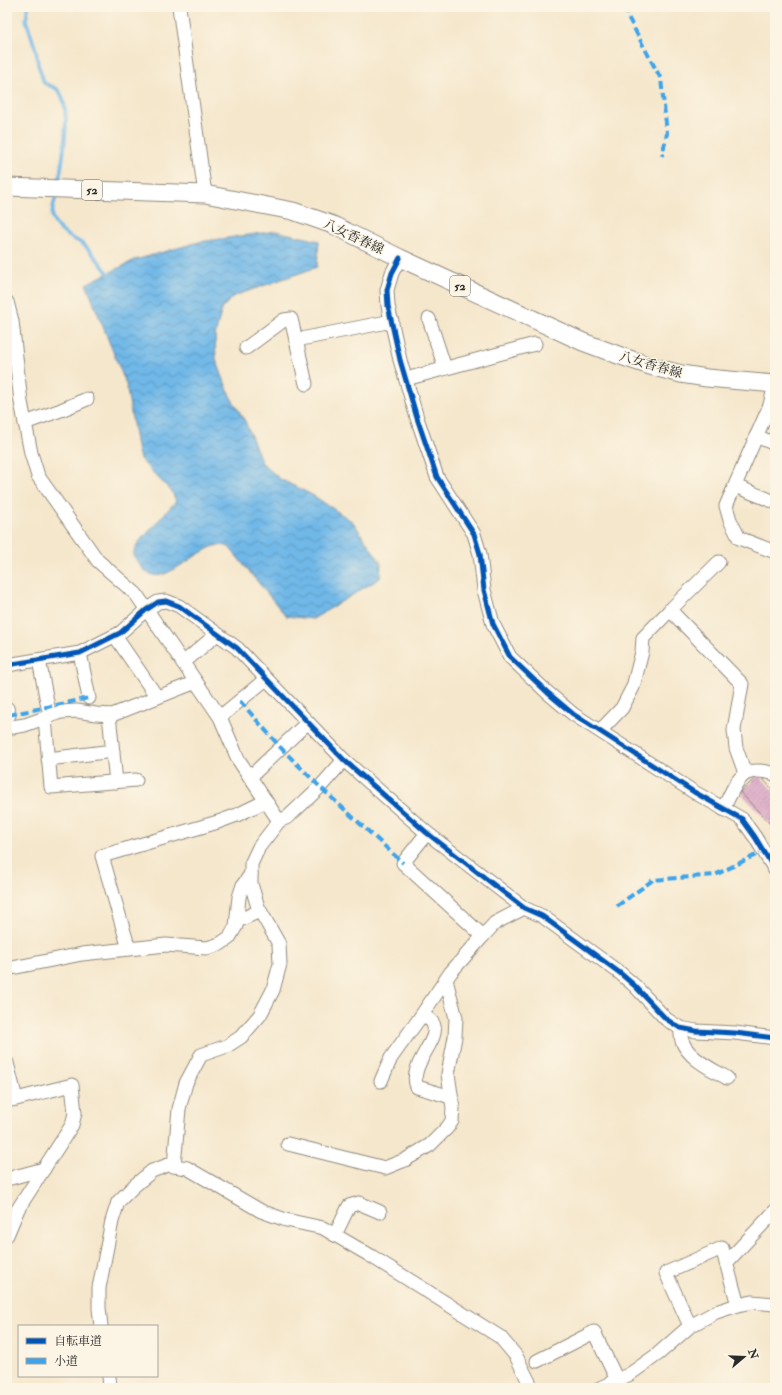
<svg xmlns="http://www.w3.org/2000/svg" width="782" height="1395" font-family="'IM FELL Double Pica','Noto Serif JP',serif">
  <style>
    .water { fill: url(#water-waves); stroke: #4e728a }
    .lines { fill: none; stroke-linecap: round; stroke-linejoin: round }
    .stream { stroke: #70b8e8; stroke-width: 3.5 }
    .building { fill: url(#building-hatch) }
    .minor-casing { stroke: #90897c; stroke-width: 15 }
    .major-casing { stroke: #90897c; stroke-width: 19 }
    .minor { stroke: #fff; stroke-width: 13 }
    .major { stroke: #fff; stroke-width: 17 }
    .quiet { stroke: #3ea3eb; stroke-width: 4; stroke-dasharray: 8 4; stroke-linecap: butt }
    .cycleway-casing { stroke: #fcf5e5; stroke-width: 8 }
    .cycleway { stroke: #0057b8; stroke-width: 5 }
    .labels { text-anchor: middle; stroke-width: 3; stroke-linejoin: round; paint-order: stroke }
    .shield { fill: #fcf5e5; stroke: #6a6863; stroke-width: 1 }
    .shield-label { font-size: 12px; font-weight: bold; fill: #2b2b2b }
    .street-label { font-size: 13px; fill: #2b2b2b; stroke: #fcf5e5 }
  </style>
  <defs>
    <pattern id="water-waves" width="16" height="10" patternUnits="userSpaceOnUse"><rect width="16" height="10" fill="#70b8e8"/><path d="M0 5q4-4 8 0t8 0" fill="none" stroke="#5c96bc"/></pattern>
    <pattern id="building-hatch" width="6" height="6" patternUnits="userSpaceOnUse"><rect width="6" height="6" fill="#d9a0c4"/><path d="M-1 1l2-2M0 6l6-6M5 7l2-2" fill="none" stroke="#b0839f"/></pattern>
  </defs>
  <rect width="100%" height="100%" fill="#fcf5e5"/>
  <filter id="ink" filterUnits="userSpaceOnUse"><feTurbulence type="fractalNoise" baseFrequency=".025" numOctaves="2"/><feDisplacementMap in="SourceGraphic" scale="8" xChannelSelector="R" yChannelSelector="G"/><feConvolveMatrix kernelMatrix="1 2 1 2 8 2 1 2 1" color-interpolation-filters="sRGB"/></filter>
  <filter id="wash" filterUnits="userSpaceOnUse"><feTurbulence type="fractalNoise" baseFrequency=".012" numOctaves="4" result="noise"/><feDisplacementMap in="SourceGraphic" scale="16" xChannelSelector="R" yChannelSelector="G"/><feGaussianBlur stdDeviation="0.9" result="paint"/><feColorMatrix in="noise" values="0 0 0 0 0 0 0 0 0 0 0 0 0 0 0 0 0 1.4 0 .05"/><feComposite in="paint" operator="in"/></filter>
  <g filter="url(#wash)">
    <rect width="100%" height="100%" fill="#f5e7cc"/>
    <!-- water -->
    <path class="water" d="M276,231L319,241L317,267L234,296L222,308L215,336L216,359L230,396L245,421L262,463L280,479L314,496L353,522L381,563L380,578L313,619L286,616L229,547C226,546 223,545 220,545C202,546 169,580 153,575C143,572 138,562 133,555L136,546L176,501L172,492L140,459L138,452L126,384L86,284L135,260L199,242Z"/>
    <g class="lines">
      <!-- stream -->
      <g class="stream">
        <path d="M28,7L26,20L36,50L38,64L44,83C48,85 54,87 58,90C73,105 62,165 58,185"/>
        <path d="M57,193C51,214 47,221 68,236C73,239 79,241 84,245C94,254 102,265 110,276"/>
      </g>
    </g>
    <g id="blocks">
      <!-- building -->
      <path class="building" d="M759,775L775,792V829L740,792Z"/>
    </g>
  </g>
  <g filter="url(#ink)">
    <use href="#blocks" fill-opacity="0" stroke="#90897c" stroke-width="1"/>
    <g class="lines">
      <defs>
        <g id="minor">
          <path d="M179,7L205,194"/>
          <path d="M400,258L392,273L387,290L388,306L400,360L417,418L437,477L474,534L480,554L484,590L493,624L510,657L548,693L573,714L694,792L742,819L755,837L775,870"/>
          <path d="M7,302L12,321L21,402L31,453L38,476L98,561L136,594L220,717L238,759L279,821"/>
          <path d="M429,319L445,368"/>
          <path d="M246,348L284,320L291,319L296,340"/>
          <path d="M406,379L535,344"/>
          <path d="M306,384L296,340L392,321"/>
          <path d="M775,384L770,405L726,506L730,520L739,538L775,552"/>
          <path d="M25,423L61,410L87,399"/>
          <path d="M756,436L775,444"/>
          <path d="M735,486L775,502"/>
          <path d="M670,610L719,562"/>
          <path d="M115,636L157,697"/>
          <path d="M80,653L89,698"/>
          <path d="M39,660L48,707"/>
          <path d="M183,663L217,634"/>
          <path d="M7,665L80,653L120,633L146,610L158,602L166,601L179,606L237,648L344,760L427,833L524,908L542,916L620,973L635,986L666,1019L680,1028L696,1031L735,1033L775,1038"/>
          <path d="M7,708L9,715"/>
          <path d="M109,715L116,782"/>
          <path d="M220,717L266,679"/>
          <path d="M45,718L51,787L136,780"/>
          <path d="M7,726L12,727L25,725L61,712L77,711L96,714L112,715L196,682"/>
          <path d="M600,731L622,708L633,687L642,652L643,638L670,610L742,684L734,730L736,748L745,773"/>
          <path d="M48,759L113,751"/>
          <path d="M250,777L308,722"/>
          <path d="M723,809C737,782 740,763 775,774"/>
          <path d="M427,833L403,863L483,936L495,923L524,908"/>
          <path d="M237,921L260,911"/>
          <path d="M129,949L102,856L218,822L237,815L266,801"/>
          <path d="M7,969L82,954L166,945L207,948L220,944L229,938L236,926L239,897L243,885L251,874"/>
          <path d="M422,1015C426,1017 430,1019 432,1022C444,1038 407,1064 417,1087L451,1097"/>
          <path d="M680,1028C681,1032 681,1037 682,1041C689,1059 712,1069 727,1078"/>
          <path d="M7,1063L16,1099L7,1101"/>
          <path d="M381,1081L391,1058L419,1019L451,972L483,936"/>
          <path d="M288,1144L385,1168L405,1160L430,1145L447,1128L452,1121L453,1108L448,1074L455,1037L456,1018L446,980"/>
          <path d="M174,1166L179,1109L186,1083L201,1055L227,1046L241,1037L260,1015L273,990L280,964L279,944L258,907L251,884V864L259,847L279,821L288,817L320,787L344,760"/>
          <path d="M7,1179L44,1169"/>
          <path d="M7,1235L18,1209L72,1125L75,1113L72,1085L16,1099"/>
          <path d="M335,1235L349,1206L359,1203L380,1212"/>
          <path d="M726,1263L775,1211"/>
          <path d="M101,1326L99,1308V1288L112,1221L118,1202L134,1186L152,1171L168,1165L187,1168L261,1211L286,1220L323,1228L371,1256L500,1337L516,1356L532,1388"/>
          <path d="M690,1326L666,1273L722,1248L738,1305"/>
          <path d="M537,1361L594,1332L617,1380"/>
          <path d="M109,1376L110,1388"/>
          <path d="M600,1388L630,1374L658,1354L690,1326L716,1312L738,1305L752,1302L775,1304"/>
        </g>
        <path id="major" d="M7,187L205,194L293,211L333,225L400,258L583,342L618,355L650,366L681,374L707,378L775,384"/>
      </defs>
      <!-- minor casing -->
      <use href="#minor" class="minor-casing"/>
      <!-- major casing -->
      <use href="#major" class="major-casing"/>
      <!-- minor -->
      <use href="#minor" class="minor"/>
      <!-- major -->
      <use href="#major" class="major"/>
      <!-- quiet -->
      <g class="quiet">
        <path d="M624,7L628,17L661,79L667,133L662,156"/>
        <path d="M240,701L281,748L320,787L403,863"/>
        <path d="M9,715L89,698"/>
        <path d="M617,906L653,880L715,875L764,851"/>
      </g>
      <defs>
        <g id="cycleway">
          <path d="M400,258L392,273L387,290L388,306L400,360L417,418L437,477L474,534L480,554L484,590L493,624L510,657L548,693L573,714L694,792L742,819L755,837L775,870"/>
          <path d="M7,665L80,653L120,633L146,610L158,602L166,601L179,606L237,648L344,760L427,833L524,908L542,916L620,973L635,986L666,1019L680,1028L696,1031L735,1033L775,1038"/>
        </g>
      </defs>
      <!-- cycleway casing -->
      <use href="#cycleway" class="cycleway-casing"/>
      <!-- cycleway -->
      <use href="#cycleway" class="cycleway"/>
    </g>
  </g>
  <g class="labels">
    <!-- shield labels -->
    <g class="shield">
      <rect x="82" y="180" width="20" height="20" rx="3"/>
      <rect x="450" y="276" width="20" height="20" rx="3"/>
    </g>
    <g class="shield-label">
      <text x="92" y="194">52</text>
      <text x="460" y="290">52</text>
    </g>
    <!-- street labels -->
    <g class="street-label">
      <text transform="translate(354 236) rotate(25)" y="5">八女香春線</text>
      <text transform="translate(651 364) rotate(16)" y="5">八女香春線</text>
    </g>
  </g>
  <!-- margin -->
  <rect width="782" height="1395" fill="none" stroke="#fcf5e5" stroke-width="24"/>
  <!-- legend -->
  <rect x="18" y="1325" width="140" height="52" fill="#fcf5e5" stroke="#a8a49b"/>
  <rect x="26" y="1338" width="20" height="6" fill="#0057b8" stroke="#a8a49b"/>
  <text x="54" y="1345" font-size="12" fill="#2b2b2b">自転車道</text>
  <rect x="26" y="1358" width="20" height="6" fill="#3ea3eb" stroke="#a8a49b"/>
  <text x="54" y="1365" font-size="12" fill="#2b2b2b">小道</text>
  <!-- north arrow -->
  <g transform="translate(744 1357) rotate(71)" stroke="#fcf5e5" stroke-width="3" paint-order="stroke">
  <path d="M0-3L7 15L0 10L-7 15Z" fill="#2b2b2b"/>
  <text y="-6" font-size="11" font-weight="bold" text-anchor="middle" fill="#2b2b2b">N</text>
  </g>
</svg>
